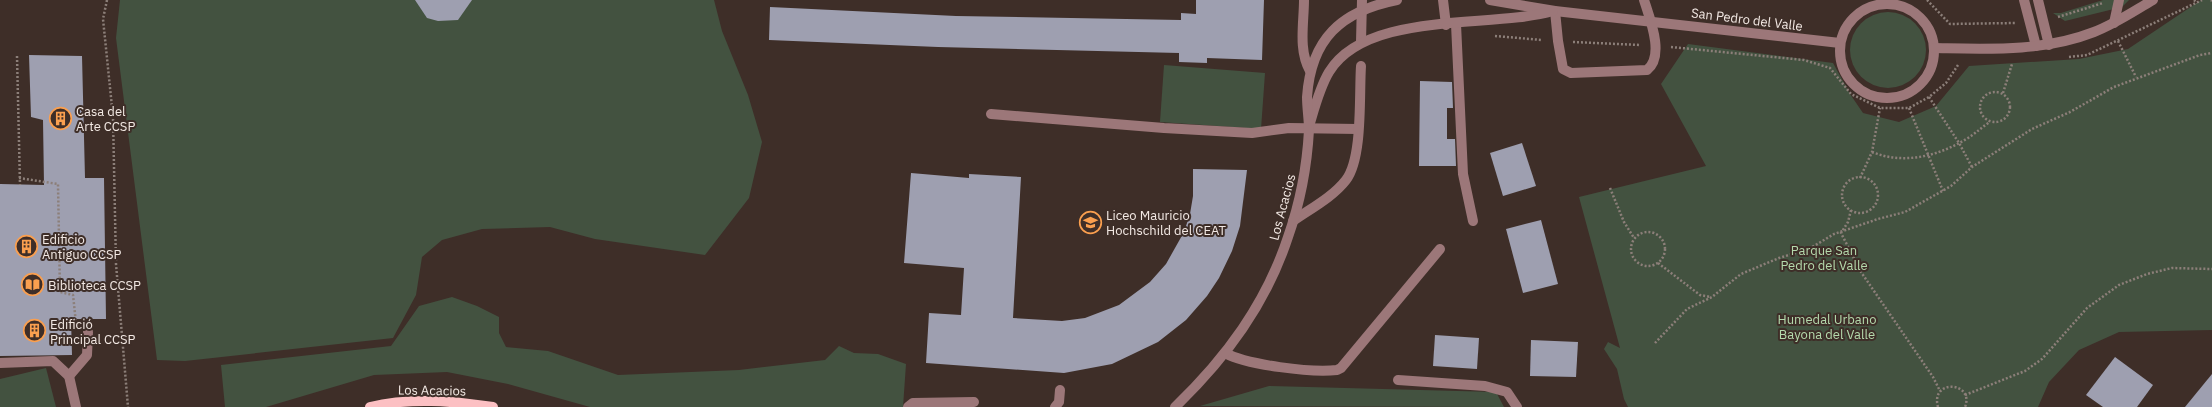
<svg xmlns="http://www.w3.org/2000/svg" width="2212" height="407" font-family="'IBM Plex Sans',sans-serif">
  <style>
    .green { fill: #435240 }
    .building { fill: #9e9fb0 }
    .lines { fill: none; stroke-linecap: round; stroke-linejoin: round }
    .path { stroke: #8c7f79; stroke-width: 2.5; stroke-dasharray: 2 2; stroke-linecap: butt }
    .minor { stroke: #9c7779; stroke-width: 10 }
    .major { stroke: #fcc0c3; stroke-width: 10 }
    .labels { text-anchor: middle; stroke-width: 4; stroke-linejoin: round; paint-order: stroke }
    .street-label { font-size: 13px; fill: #f3e9e4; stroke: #3e2e28 }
    .poi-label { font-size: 13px; fill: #f3e9e4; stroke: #3e2e28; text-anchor: start }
    .park-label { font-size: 13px; fill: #b4d9ac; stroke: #3e2e28 }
  </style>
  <rect width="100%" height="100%" fill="#3e2e28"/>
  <!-- green -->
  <g class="green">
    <path d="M120,0H714L722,31L748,95L762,142L749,198L705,255L595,239L550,227L482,229L442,240L422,257L416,295L393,338L185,361L157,360L116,38Z"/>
    <path d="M2103,0H2129L2122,7L2065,21L2053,13H2061Z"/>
    <path d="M2201,0H2212V330L2119,332L2079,350L2049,382L2038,407H1628L1624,399L1617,369L1604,349L1608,342L1620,348L1579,197L1706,166L1661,84L1688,44L1833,63L1850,94L1863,113L1899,122L1936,106L1969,66L2079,59L2128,49Z"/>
    <circle cx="1888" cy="50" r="38"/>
    <path d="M1164,65L1265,73L1261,129L1160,122Z"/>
    <path d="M452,297L477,306L499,317V333L506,347L548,351L618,375L739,370L825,360L839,346L854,353L878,354L906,364L903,407H590L508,384L447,372L374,375L266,407H225L221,365L391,346L419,306Z"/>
    <path d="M46,368L56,407H0V379Z"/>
    <path d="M1269,386L1496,392L1504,407L1200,406Z"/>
  </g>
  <!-- building -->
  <g class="building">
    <path d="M415,0H472L458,20L438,21L427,18Z"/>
    <path d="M1196,0H1264L1262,60L1207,58V63L1179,62V53L938,47L769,40L770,7L956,16L1181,20V13L1196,14Z"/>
    <path d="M29,55L82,56L85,178H104L106,319H71L72,355L0,356V184L44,185L43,120L31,117Z"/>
    <path d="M1420,81L1452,82L1453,108H1447V139H1455L1456,166H1419Z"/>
    <path d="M1522,143L1536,186L1503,196L1490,153Z"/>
    <path d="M1193,169L1247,170L1240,226L1232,251L1219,278L1207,296L1186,320L1158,342L1112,364L1064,373L926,363L929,313L961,315L964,268L904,263L911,173L969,178V174L1021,177L1013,318L1062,321L1085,318L1119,305L1150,282L1166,264L1184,232L1190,214L1193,196Z"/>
    <path d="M1541,220L1558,284L1523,293L1506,229Z"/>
    <path d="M1435,335L1479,338L1477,369L1433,366Z"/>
    <path d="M1531,340L1578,342L1576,377L1530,376Z"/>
    <path d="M2115,357L2153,385L2137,407H2103L2086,395Z"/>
    <path d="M2212,374V407H2185Z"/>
  </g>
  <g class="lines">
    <!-- path -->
    <g class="path">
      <path d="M107,0L103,19L113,117L116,264L128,407"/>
      <path d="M1927,0L1950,24L2015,23"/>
      <path d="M2194,0L2197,3"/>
      <path d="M2211,0L2212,1"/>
      <path d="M2058,17L2103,3"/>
      <path d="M1495,36L1542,40"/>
      <path d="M2118,41L2136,77"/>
      <path d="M1573,42L1640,45"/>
      <path d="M1671,47L1804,60L1830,68L1851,94L1880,108H1909L1929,97L1946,83L1958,65"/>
      <path d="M17,56L20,185"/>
      <path d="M2069,57L2087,55L2202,0"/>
      <circle cx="1995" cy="107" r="15"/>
      <path d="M2003,93L2012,64"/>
      <path d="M1929,97L1959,143L1972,167"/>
      <path d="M1909,108L1943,191"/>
      <path d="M1872,152C1904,165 1939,156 1968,138C1976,133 1982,127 1990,122"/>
      <circle cx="1860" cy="195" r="18"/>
      <path d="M19,178L58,184L60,292L73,295L76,323"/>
      <path d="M1860,178L1872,152L1880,108"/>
      <path d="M1610,188L1624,222L1634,238"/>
      <path d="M1851,210L1848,222L1841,233L1861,272L1933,377L1940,391"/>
      <circle cx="1648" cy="249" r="17"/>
      <path d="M1658,263L1700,295L1711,297"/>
      <path d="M1655,343L1687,309L1712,297L1741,274L1779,258L1809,249L1834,234L1878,219L1905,212L1951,186L1972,167L2032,129L2070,112L2114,87L2200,55L2212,53"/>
      <path d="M1965,395L2025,371L2042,359L2087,308L2119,285L2147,274L2172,268L2212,269"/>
      <path d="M1938,407C1930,378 1975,382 1965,407"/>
    </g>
    <!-- minor -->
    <g class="minor">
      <path d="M1304,0C1304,23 1298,50 1310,71"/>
      <path d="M1443,0L1446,25"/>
      <path d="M1490,0L1555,11L1840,43"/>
      <path d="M2024,0L2036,46"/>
      <path d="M2038,0L2049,45"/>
      <circle cx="1887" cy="51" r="47"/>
      <path d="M1555,11L1558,41L1563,69L1571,73L1647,70C1665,56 1650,19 1644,0"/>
      <path d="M2114,23L2119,0"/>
      <path d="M1456,24L1463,174L1473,221"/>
      <path d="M1361,42L1362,0"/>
      <path d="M1934,48C1988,49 2043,52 2094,32C2115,24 2134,11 2153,0"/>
      <path d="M991,114L1164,128L1252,133L1289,128L1358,129"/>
      <path d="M1310,123C1315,106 1320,87 1329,72C1367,10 1490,29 1553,11"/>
      <path d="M1293,221C1310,209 1333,197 1346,180C1363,158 1359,95 1361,66"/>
      <path d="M1225,353C1247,365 1312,373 1337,370L1341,368L1440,249"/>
      <path d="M0,363L53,361L69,376L76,407"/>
      <path d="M69,376L87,355L88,332"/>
      <path d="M1398,380L1485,386L1507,392L1517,407"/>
      <path d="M908,407L913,403L974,402"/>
      <path d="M1055,407L1059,402L1060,390"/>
      <path d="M1175,407C1226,358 1266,304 1288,237C1300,203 1307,167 1309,130C1309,119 1307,108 1307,97C1311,39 1341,11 1397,0"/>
    </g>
    <!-- major -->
    <path class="major" d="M370,407C411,397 452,401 493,407"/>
  </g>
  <!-- icons -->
  <defs>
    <symbol id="building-ring" viewBox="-11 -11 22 22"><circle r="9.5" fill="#3e2e28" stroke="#fa9f4f" stroke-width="1.5"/><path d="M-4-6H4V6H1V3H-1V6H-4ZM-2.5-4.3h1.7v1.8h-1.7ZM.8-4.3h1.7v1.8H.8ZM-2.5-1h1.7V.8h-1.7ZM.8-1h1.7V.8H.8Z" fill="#fa9f4f"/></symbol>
    <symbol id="school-ring" viewBox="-11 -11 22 22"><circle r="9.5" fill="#3e2e28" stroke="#fa9f4f" stroke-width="1.5"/><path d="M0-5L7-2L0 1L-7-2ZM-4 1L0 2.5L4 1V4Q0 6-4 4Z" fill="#fa9f4f"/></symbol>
    <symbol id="library-ring" viewBox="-11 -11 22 22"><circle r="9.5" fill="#3e2e28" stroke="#fa9f4f" stroke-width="1.5"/><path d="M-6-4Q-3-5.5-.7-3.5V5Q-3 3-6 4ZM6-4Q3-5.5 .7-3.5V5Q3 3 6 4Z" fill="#fa9f4f"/></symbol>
  </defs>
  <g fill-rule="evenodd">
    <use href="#building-ring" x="48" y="106" width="25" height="25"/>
    <use href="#school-ring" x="1078" y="210" width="25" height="25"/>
    <use href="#building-ring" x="14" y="234" width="25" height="25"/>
    <use href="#library-ring" x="20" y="272" width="25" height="25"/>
    <use href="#building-ring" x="22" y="318" width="25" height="25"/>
  </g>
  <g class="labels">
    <!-- street labels -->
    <g class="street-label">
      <text transform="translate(1747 19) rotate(7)" y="5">San Pedro del Valle</text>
      <text transform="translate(1282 207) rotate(-75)" y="5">Los Acacios</text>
      <text transform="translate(432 390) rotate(1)" y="5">Los Acacios</text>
    </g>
    <!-- poi labels -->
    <g class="poi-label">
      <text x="76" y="116">Casa del<tspan x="76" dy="15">Arte CCSP</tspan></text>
      <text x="1106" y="220">Liceo Mauricio<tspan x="1106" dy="15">Hochschild del CEAT</tspan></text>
      <text x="42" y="244">Edificio<tspan x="42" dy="15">Antiguo CCSP</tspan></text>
      <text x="48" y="290">Biblioteca CCSP</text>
      <text x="50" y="329">Edifició<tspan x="50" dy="15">Principal CCSP</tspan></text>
    </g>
    <!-- park labels -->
    <g class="park-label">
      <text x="1824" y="255">Parque San<tspan x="1824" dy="15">Pedro del Valle</tspan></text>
      <text x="1827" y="324">Humedal Urbano<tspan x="1827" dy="15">Bayona del Valle</tspan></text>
    </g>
  </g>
</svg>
